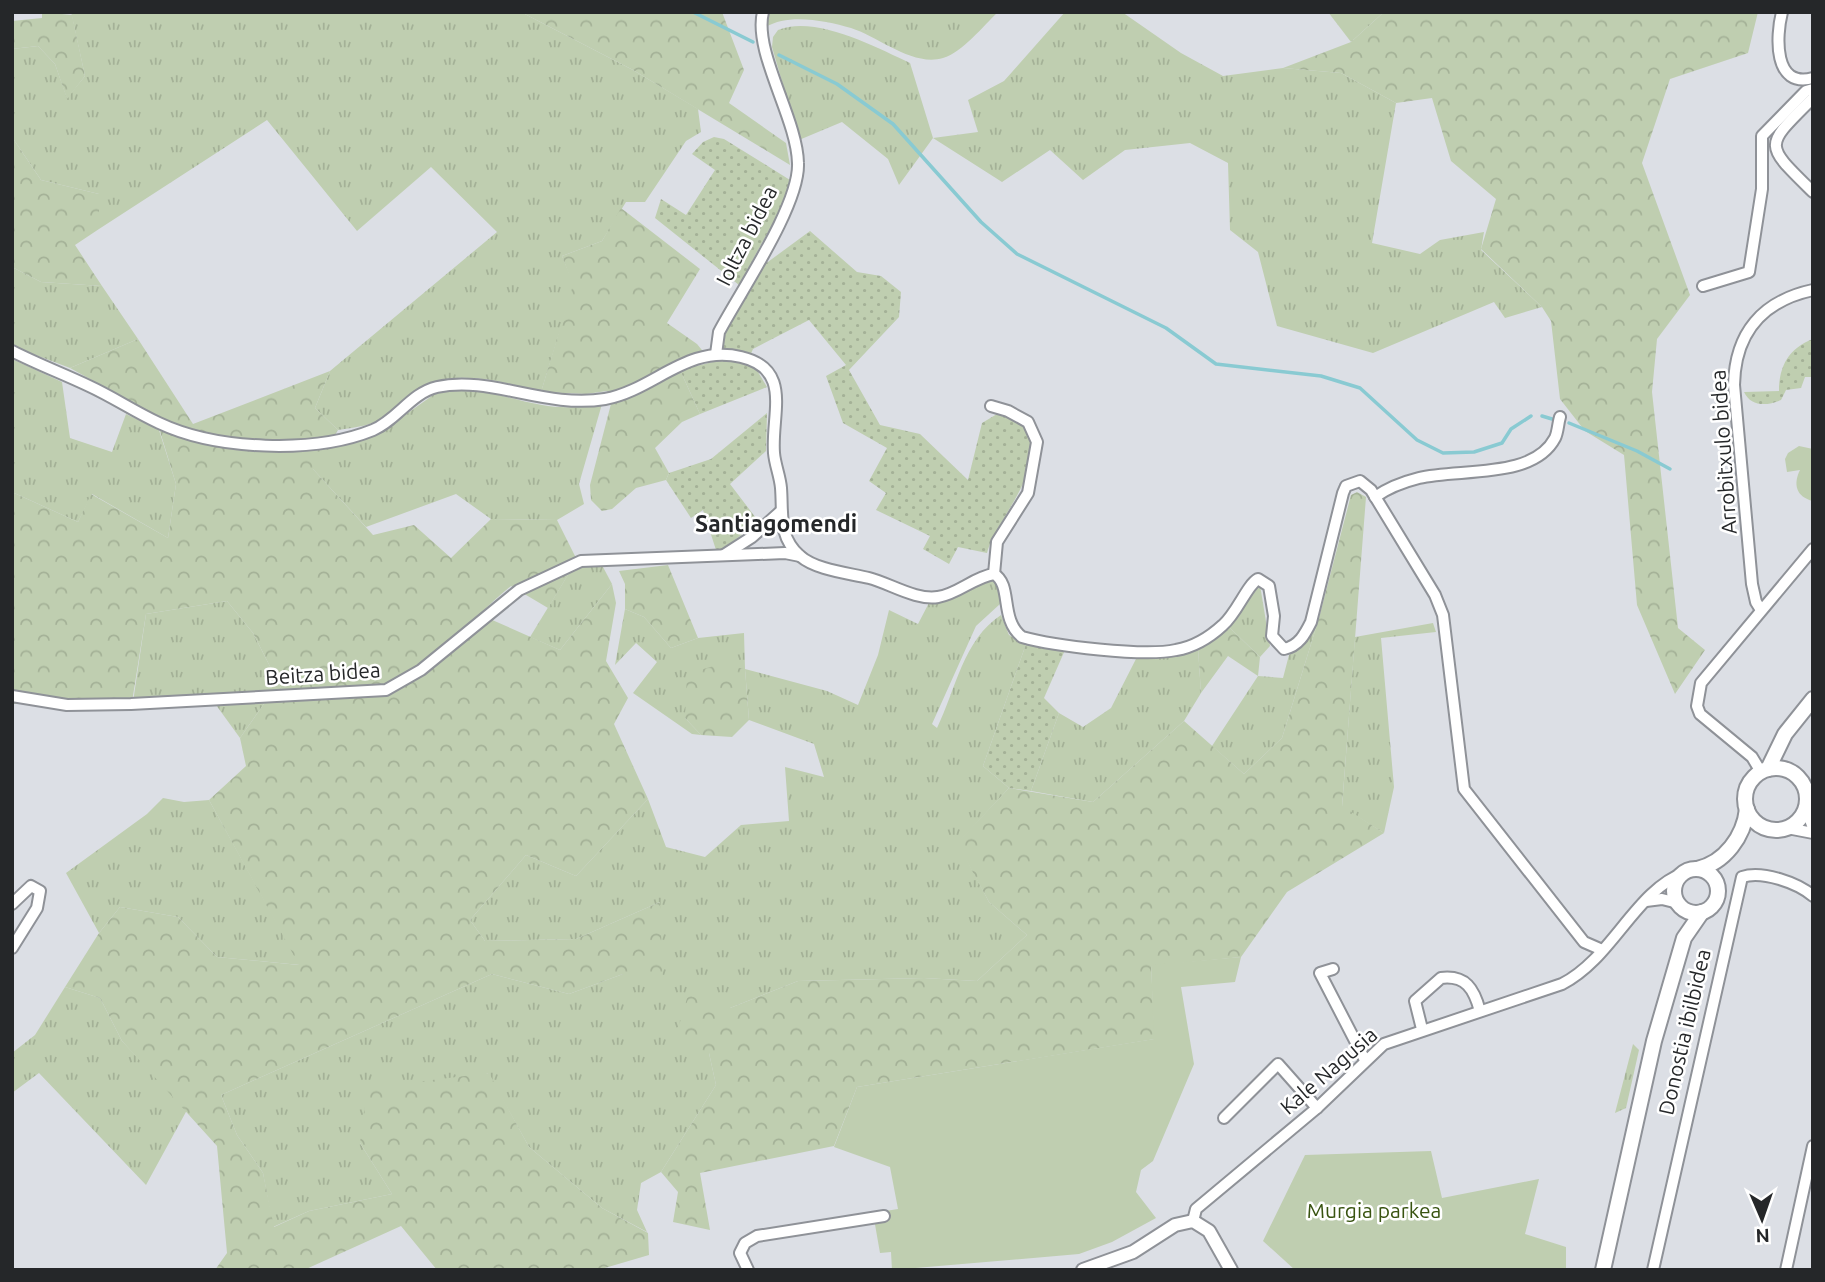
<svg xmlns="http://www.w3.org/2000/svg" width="1825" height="1282" font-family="Ubuntu,sans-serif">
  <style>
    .grass { fill: url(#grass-tufts) }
    .forest { fill: url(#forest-crowns) }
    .park { fill: #bfceb0 }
    .garden { fill: url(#garden-dots) }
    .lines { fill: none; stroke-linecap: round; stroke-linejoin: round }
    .stream { stroke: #89cad2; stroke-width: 3.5 }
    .minor-casing { stroke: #8f9298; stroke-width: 14 }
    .tertiary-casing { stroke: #8f9298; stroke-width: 16 }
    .secondary-casing { stroke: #8f9298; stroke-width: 18 }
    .minor { stroke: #fff; stroke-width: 10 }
    .tertiary { stroke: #fff; stroke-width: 12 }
    .secondary { stroke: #fff; stroke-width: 14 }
    .labels { text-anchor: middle; stroke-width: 5; stroke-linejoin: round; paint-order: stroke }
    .street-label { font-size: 21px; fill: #252729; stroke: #fff }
    .park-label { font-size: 21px; fill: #385310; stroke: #fff }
    .neighbourhood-label { font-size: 23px; font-weight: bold; fill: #252729; stroke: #fff }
  </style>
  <defs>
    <pattern id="grass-tufts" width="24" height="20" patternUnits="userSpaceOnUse" patternTransform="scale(1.75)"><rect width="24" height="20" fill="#bfceb0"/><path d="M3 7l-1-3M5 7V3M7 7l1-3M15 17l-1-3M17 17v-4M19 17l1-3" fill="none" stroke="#a4b197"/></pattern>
    <pattern id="forest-crowns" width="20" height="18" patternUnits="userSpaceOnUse" patternTransform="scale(1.75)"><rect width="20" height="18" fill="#bfceb0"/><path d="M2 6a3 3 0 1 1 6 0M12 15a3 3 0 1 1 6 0" fill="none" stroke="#a4b197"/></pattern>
    <pattern id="garden-dots" width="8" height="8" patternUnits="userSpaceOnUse" patternTransform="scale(1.75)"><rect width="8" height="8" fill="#bfceb0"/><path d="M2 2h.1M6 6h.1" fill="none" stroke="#a4b197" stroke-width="1.8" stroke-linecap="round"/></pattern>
  </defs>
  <rect width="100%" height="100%" fill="#dcdfe5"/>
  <!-- grass -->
  <g class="grass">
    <path d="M71,12H521L633,70L698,109L701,132L686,141L645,202H626L602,241L562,256L574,285L541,392C506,383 463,369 428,385C412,392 403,404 389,414C374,426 356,427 338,430L315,408L330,371L497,232L431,167L357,231L267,120L99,229V194L41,180L12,137V49L38,46L55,64L67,98L85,76Z"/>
    <path d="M770,12H998C983,26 963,52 943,58C913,67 879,37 851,28C826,21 789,13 766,27V17Z"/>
    <path d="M1065,12H1122L1181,53L1223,76L1283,68L1341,73L1396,103L1372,243L1420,254L1440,240L1484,232L1481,250L1542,307L1505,318L1494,302L1373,353L1277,326L1258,252L1230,230L1228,163L1190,143L1125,150L1083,180L1050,150L1002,182L933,138L899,185L888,159L842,122L799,140L772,47L773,37L778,30C816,15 875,47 910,63L933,138L978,132L968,100L1004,81Z"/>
    <path d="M1328,12H1384L1351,42Z"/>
    <path d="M12,267L41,282L102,286L138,339L70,368L12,346Z"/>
    <path d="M12,359L62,382L70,438L112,452L126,414L159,430L176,484L168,538L92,494L78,522L12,492Z"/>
    <path d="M456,389C487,389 512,400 542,405C562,409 582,407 602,404L579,484L584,504L557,520L491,519L456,494L366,527L312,468L327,446L378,434L436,393Z"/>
    <path d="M577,560L603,567L612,584L560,650L530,637Z"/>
    <path d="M992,578L999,587L1000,604L976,626L932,724L937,728C956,689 963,640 1001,615L1009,635L1026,644L983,766L1009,788L958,843L989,902L1027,935L977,981L924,978L798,981L730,1008L709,1053L716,1085L661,1172L641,1183L637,1210L647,1232L602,1208L529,1147L488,1073L360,1143L392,1194L309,1211L273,1227L263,1173L237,1135L221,1095L492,974L569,994L623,974L660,902L576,939L485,941L470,920L526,855L576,876L648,799L666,847L705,857L741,825L789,821L785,767L824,777L814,744L749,720L745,669L685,718L701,735L692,734L633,693L657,662L636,643L615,665L625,609L644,617L671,648L698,638L744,633L745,669L827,691L858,705L878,655L889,610L918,624L931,599Z"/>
    <path d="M1260,585L1270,646L1260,657L1229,627Z"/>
    <path d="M227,601L253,633L283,692L133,702L146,614Z"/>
    <path d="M1319,618L1282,738L1244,774L1212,746L1258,676L1283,678L1289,655L1299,649Z"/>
    <path d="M1433,623L1436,632L1381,638L1394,787L1384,833L1342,807L1355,637Z"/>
    <path d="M1198,648L1201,693L1184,721L1093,802L1031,791L1059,713L1083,727L1111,708L1138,655H1177Z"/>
    <path d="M266,701L240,738L216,705Z"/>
    <path d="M163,798L184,802L209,800L300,965L217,957L178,917L120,907L99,933L66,873L147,814Z"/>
    <path d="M65,987L100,998L122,1041L187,1110L146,1185L39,1073L12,1093V1053L35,1035Z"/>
    <path d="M1633,1044L1639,1050L1626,1108L1615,1113Z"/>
  </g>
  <!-- forest -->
  <g class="forest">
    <path d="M42,12L72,15L85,76L67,99L55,64L38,46L12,49V21L42,18Z"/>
    <path d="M521,12H722L744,70L729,103L786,143L790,165L633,70Z"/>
    <path d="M1384,12H1758L1748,53L1670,79L1642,163L1690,295L1657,339L1652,392L1678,628L1705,650L1675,694L1637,605L1624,455L1585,431L1560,399L1551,321L1542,307L1481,249L1496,199L1451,161L1432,98L1396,103L1341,73L1283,68L1351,42Z"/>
    <path d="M12,137L41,180L99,194V229L75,245L102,286L41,282L12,267Z"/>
    <path d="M621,208L700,269L667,323L697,344L710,360L680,370L700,414L682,422L655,448L669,473L666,480L636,488L612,509L602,511L591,500L590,485L612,400L607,391L586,394L541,392L573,285L562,256L602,241Z"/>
    <path d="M138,339L193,424L330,371L315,408L338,430L313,469L373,535L414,525L451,558L491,519L557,520L577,560L548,608L511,586C470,619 428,676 374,688C346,694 312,691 283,692L253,633L227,601L146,614L132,702L12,704V492L78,522L91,494L168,538L176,484L155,415L70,368Z"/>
    <path d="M1357,492L1366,497L1342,806L1384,833L1287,892L1241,957L1151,966L1155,1039L857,1087L834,1146L700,1173L710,1230L673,1222L678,1192L661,1172L716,1085L709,1053L675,1039L688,995L730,1008L798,981L924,978L977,981L1027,935L989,902L957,843L1009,788L1093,802L1184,721L1244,774L1282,738L1319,618L1351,495Z"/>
    <path d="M668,565L698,638L671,648L644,617L625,609V584L619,571Z"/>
    <path d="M612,584L616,603L606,661L628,698L614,724L648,799L576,876L526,855L470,920L485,941L576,939L660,902L663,987L623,974L569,994L492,974L221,1095L237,1135L263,1173L274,1227L309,1211L392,1194L360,1143L367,1088L489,1073L529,1147L602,1208L648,1233L649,1255L598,1270H437L401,1226L304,1270H215L227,1253L217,1146L122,1041L100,998L65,987L99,933L120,907L178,917L217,957L299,965L209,800L246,766L240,738L266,701L378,696L393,692L490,619L560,650Z"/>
    <path d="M1229,627L1260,657L1258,676L1228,656L1201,693L1198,648Z"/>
    <path d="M720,664L745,669L749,720L732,737L701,735L685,718L687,674Z"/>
  </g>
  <!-- park -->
  <g class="park">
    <path d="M1799,446L1813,449V501C1796,497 1793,484 1800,470L1787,472L1785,459L1788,453Z"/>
    <path d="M1241,957L1235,982L1181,987L1194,1064L1153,1161L1141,1170L1136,1192L1156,1218L1112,1242L1079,1254L892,1270L891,1252L880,1253L873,1213L898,1209L890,1167L834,1147L857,1087L1154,1039L1151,965Z"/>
    <path d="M1431,1151L1442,1198L1539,1179L1525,1234L1566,1247V1270H1295L1263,1241L1305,1155Z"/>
  </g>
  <!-- garden -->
  <g class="garden">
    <path d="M714,137L724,139L790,180L780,210L739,285L655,218L661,199L686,215L715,170L692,154L703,142Z"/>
    <path d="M810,231L857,272L881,276L901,292L899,317L849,370L880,425L920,434L968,480L982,423L997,414C1006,418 1019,421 1026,429C1053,460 994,523 987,553L958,547L949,564L923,549L930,536L876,510L886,493L869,481L887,448L843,423L826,376L846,365L809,320L753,349L747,363L758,372L767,387L700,414L680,370L725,359L723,339L757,270Z"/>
    <path d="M1813,339V377H1805L1801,388L1786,390L1781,400C1767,406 1751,407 1744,392L1779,391C1779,366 1789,348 1813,339Z"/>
    <path d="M767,413L766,451L730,484L759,522L717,553L703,510L691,518L666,480L669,473L711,459Z"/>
    <path d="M1026,644L1065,650L1044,698L1059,713L1031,791L1009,788L983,766Z"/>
  </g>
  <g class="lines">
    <!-- stream -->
    <g class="stream">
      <path d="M693,12L753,42"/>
      <path d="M779,55L837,84L893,124L981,222L1017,254L1166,328L1216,364L1321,376L1360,388L1417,440L1443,453L1474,452L1502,443L1511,429L1531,416"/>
      <path d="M1542,416L1552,419"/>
      <path d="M1569,423L1637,451L1670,469"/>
    </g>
    <defs>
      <g id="minor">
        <path d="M1782,12C1776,36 1773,89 1813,78"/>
        <path d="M1813,98C1764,147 1763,143 1813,192"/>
        <path d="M1703,286L1749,272L1762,189V136L1806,91L1813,89"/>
        <path d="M12,351C37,364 64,374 89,386C113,397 135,412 159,423C216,450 314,454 373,430C397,420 411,393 437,387C490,375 545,409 605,399C654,390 687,344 741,357C793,369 771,414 774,453C775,465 780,476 781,488C783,513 778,537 800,556C816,570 848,573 869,578C889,583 917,601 938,597C958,594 974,577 994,574C1013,585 999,619 1022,637C1054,646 1144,657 1176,650C1194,647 1210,637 1223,625C1237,613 1247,585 1258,579L1269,586L1274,616L1272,636L1284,649C1299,646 1305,634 1311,622L1343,493L1346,486L1360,481L1371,490L1435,595L1443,615L1464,789L1584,942L1600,949"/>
        <path d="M716,354L719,332C740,292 800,205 798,163C797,118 753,52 763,12"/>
        <path d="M991,406L1008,411L1028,422L1037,442L1028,493L997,542L994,574"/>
        <path d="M1375,497C1389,487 1403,482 1419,478C1458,468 1533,480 1555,438C1558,432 1558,423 1560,417"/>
        <path d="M724,555L752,537L780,512"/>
        <path d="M1761,610L1756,602L1752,584L1734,385C1735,333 1762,301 1813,290"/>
        <path d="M12,696L67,705L131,704L386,690L421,670L519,590L581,561L785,553L800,556"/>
        <path d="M1761,772L1752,757L1700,714L1697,706L1701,683L1813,549"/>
        <path d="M1806,808L1813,828"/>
        <path d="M1787,828L1813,833"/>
        <path d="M1646,901L1662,899L1678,903"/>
        <path d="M12,904L31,886L40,891L37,908L12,948"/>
        <path d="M1333,969L1320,973L1365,1060"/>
        <path d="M1422,1029L1415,1001L1441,978C1466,975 1474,989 1480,1011"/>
        <path d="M1224,1118L1278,1064L1317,1108"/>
        <path d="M1193,1221L1196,1209L1317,1108L1384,1044L1562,984C1613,958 1635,890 1686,872"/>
        <path d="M748,1270L740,1253L745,1243L757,1236L884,1216"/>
        <path d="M1653,1270L1742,877C1762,870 1798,883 1813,896"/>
        <path d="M1786,1270L1813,1146"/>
      </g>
      <path id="tertiary" d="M1083,1270L1133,1252L1175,1225L1193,1221L1209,1231L1231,1270"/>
      <g id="secondary">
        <circle cx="1776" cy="799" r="31"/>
        <path d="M1768,769L1785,734L1813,699"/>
        <path d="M1697,869C1725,863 1744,836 1747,809"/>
        <circle cx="1696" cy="891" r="22"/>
        <path d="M1603,1270L1654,1041L1684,938L1702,912"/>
      </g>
    </defs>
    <!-- minor casing -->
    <use href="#minor" class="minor-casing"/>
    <!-- tertiary casing -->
    <use href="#tertiary" class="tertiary-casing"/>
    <!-- secondary casing -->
    <use href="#secondary" class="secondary-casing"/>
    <!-- minor -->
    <use href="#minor" class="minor"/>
    <!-- tertiary -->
    <use href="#tertiary" class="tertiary"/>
    <!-- secondary -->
    <use href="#secondary" class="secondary"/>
  </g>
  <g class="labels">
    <!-- street labels -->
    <g class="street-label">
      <text transform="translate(747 236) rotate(-63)" y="7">Ioltza bidea</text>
      <text transform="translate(1724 452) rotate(-94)" y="7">Arrobitxulo bidea</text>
      <text transform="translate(323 674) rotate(-4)" y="7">Beitza bidea</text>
      <text transform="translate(1685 1032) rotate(-77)" y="7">Donostia ibilbidea</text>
      <text transform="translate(1329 1071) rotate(-41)" y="7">Kale Nagusia</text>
    </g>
    <!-- park labels -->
    <g class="park-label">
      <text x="1374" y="1218">Murgia parkea</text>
    </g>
    <!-- neighbourhood labels -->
    <g class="neighbourhood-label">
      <text x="776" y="532">Santiagomendi</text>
    </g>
  </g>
  <!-- border -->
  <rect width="1825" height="1282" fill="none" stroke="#252729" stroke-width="28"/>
  <!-- north arrow -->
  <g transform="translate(1762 1219) rotate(178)" stroke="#ffffff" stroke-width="5" paint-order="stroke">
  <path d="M0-5L12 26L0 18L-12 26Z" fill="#252729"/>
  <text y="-10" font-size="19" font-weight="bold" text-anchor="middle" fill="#252729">N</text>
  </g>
</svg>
